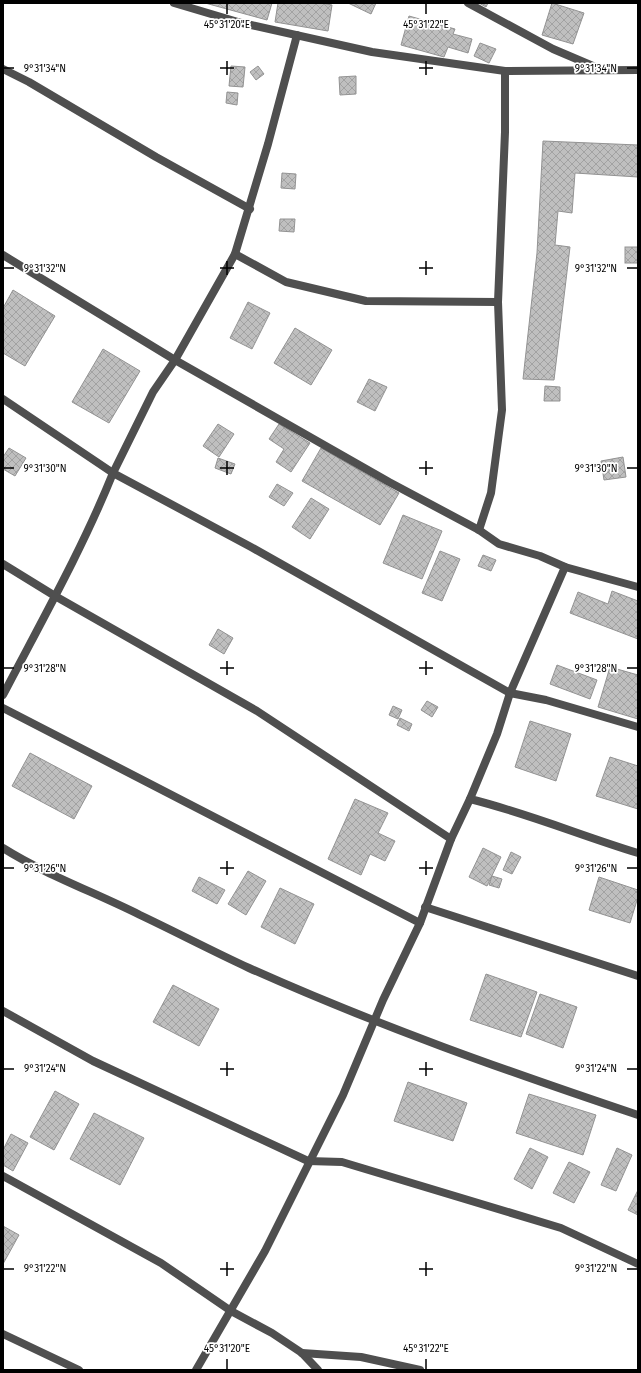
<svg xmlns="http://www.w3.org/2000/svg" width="641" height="1373" font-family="'Fira Sans',sans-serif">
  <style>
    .building { fill: url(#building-cross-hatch); stroke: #939393 }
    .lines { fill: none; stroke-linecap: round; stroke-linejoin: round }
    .street { stroke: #4f4f4f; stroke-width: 8 }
    .ticks { fill: none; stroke: #000; stroke-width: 1.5 }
    .ticks-label { font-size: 10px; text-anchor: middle; fill: #000; stroke: #fff; stroke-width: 3.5; stroke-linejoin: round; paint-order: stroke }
  </style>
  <defs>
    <pattern id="building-cross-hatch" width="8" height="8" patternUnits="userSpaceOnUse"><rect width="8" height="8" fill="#bfbfbf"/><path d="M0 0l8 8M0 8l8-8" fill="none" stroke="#a2a2a2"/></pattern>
  </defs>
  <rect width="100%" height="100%" fill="#fff"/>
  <!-- building -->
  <g class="building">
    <path d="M205,3H272L267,20Z"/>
    <path d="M278,3H321L332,5L328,31L275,22Z"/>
    <path d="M348,3H376L371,14Z"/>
    <path d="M479,3H488L486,7Z"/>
    <path d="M552,3L584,13L573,44L542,35Z"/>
    <path d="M409,16L455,29L453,34L472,39L468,53L448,47L444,57L401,45Z"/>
    <path d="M480,43L496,49L489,63L474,56Z"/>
    <path d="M231,66L245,67L243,87L229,86Z"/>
    <path d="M258,66L264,74L256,80L250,72Z"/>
    <path d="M356,76V94L340,95L339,77Z"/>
    <path d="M227,92L238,93L237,105L226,103Z"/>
    <path d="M543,141L638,145V177L575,173L572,213L558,211L555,245L570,247L554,380L523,379L537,253Z"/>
    <path d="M282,173L296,174L295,189L281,188Z"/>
    <path d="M280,219H295L294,232L279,231Z"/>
    <rect x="625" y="247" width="13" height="16"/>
    <path d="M13,290L55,316L25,366L3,353V308Z"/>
    <path d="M248,302L270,313L252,349L230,338Z"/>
    <path d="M295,328L332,350L311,385L274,363Z"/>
    <path d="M103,349L140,371L109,423L72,402Z"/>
    <path d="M369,379L387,387L375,411L357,402Z"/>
    <path d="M545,386L560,387V401H544Z"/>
    <path d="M218,424L234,434L219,457L203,446Z"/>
    <path d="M279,424L310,443L291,472L276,462L284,449L269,439Z"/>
    <path d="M9,448L26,458L15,476L3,469V457Z"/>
    <path d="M321,448L399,493L380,525L302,481Z"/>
    <path d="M623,457L626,477L604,480L601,461Z"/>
    <path d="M218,458L235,464L231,474L215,468Z"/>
    <path d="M277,484L293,493L284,506L269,497Z"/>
    <path d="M311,498L329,509L310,539L292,527Z"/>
    <path d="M403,515L442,531L422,579L383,563Z"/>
    <path d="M440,551L460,559L442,601L422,593Z"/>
    <path d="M483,555L496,560L491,571L478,566Z"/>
    <path d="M612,591L638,601V639L570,613L578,592L608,604Z"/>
    <path d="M218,629L233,638L224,654L209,645Z"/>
    <path d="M557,665L597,680L590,699L550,684Z"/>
    <path d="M610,667L638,675V719L598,707Z"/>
    <path d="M427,701L438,707L432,717L421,710Z"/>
    <path d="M393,706L402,710L398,719L389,715Z"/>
    <path d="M400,718L412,724L409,731L397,725Z"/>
    <path d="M530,721L571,734L556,781L515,767Z"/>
    <path d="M30,753L92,786L74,819L12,786Z"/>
    <path d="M610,757L638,766V809L596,796Z"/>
    <path d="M355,799L388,813L378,833L395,841L385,861L370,854L361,875L328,859Z"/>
    <path d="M483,848L501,857L487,886L469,877Z"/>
    <path d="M511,852L521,857L512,874L503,870Z"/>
    <path d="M248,871L266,881L246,915L228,904Z"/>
    <path d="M492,876L502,879L499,888L489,885Z"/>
    <path d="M199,877L225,890L217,904L192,891Z"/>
    <path d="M599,877L638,890V897L630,923L589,910Z"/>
    <path d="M280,888L314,904L295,944L261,927Z"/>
    <path d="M486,974L537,992L521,1037L470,1020Z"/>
    <path d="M173,985L219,1009L199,1046L153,1022Z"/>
    <path d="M540,994L577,1007L563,1048L526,1034Z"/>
    <path d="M408,1082L467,1103L453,1141L394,1121Z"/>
    <path d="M55,1091L79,1104L54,1150L30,1137Z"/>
    <path d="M529,1094L596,1115L583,1155L516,1133Z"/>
    <path d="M94,1113L144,1138L120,1185L70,1159Z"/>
    <path d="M11,1134L28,1143L13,1171L3,1165V1150Z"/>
    <path d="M530,1148L548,1157L532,1189L514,1179Z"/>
    <path d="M617,1148L632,1155L616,1191L601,1185Z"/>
    <path d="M569,1162L590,1172L574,1203L553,1193Z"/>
    <path d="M638,1190V1215L628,1210Z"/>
    <path d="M3,1226L19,1235L3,1264Z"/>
  </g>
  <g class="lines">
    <!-- street -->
    <g class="street">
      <path d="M174,3L238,22L372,52L505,71L638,70"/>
      <path d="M468,3L553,49L600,69"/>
      <path d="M297,35L268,144L235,254L175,360L153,392L113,473L251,547L510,693L497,734L470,799C527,813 582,836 638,853"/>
      <path d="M3,69L29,82L156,157L250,209"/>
      <path d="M235,254L286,282L366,301L498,302"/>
      <path d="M3,255L175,360L389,482L479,530L499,544L540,556L565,567L638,587"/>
      <path d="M3,399L113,473C82,550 41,622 3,695"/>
      <path d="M479,530L491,493L502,410L498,302L505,132V71"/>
      <path d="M3,564L55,596L257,711L451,839"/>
      <path d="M565,567L510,693L546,700L638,727"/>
      <path d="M3,708L420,923"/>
      <path d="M3,848C46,875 94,892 140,915C176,932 212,951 249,968C376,1025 507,1071 638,1115"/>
      <path d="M425,907L638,976"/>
      <path d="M3,1011L93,1061L308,1161L342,1162L561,1228L638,1264"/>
      <path d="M3,1176L161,1263L231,1311L272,1333L302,1353L318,1370"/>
      <path d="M3,1334L79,1370"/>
      <path d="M302,1353L361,1357L420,1370"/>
      <path d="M196,1370L265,1251L343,1095L383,1000L420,923L451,839L470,799"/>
    </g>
  </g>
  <!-- ticks -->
  <path class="ticks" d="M227,4V14M426,4V14M227,61V75M426,61V75M4,68H14M220,68H234M419,68H433M627,68H637M227,261V275M426,261V275M4,268H14M220,268H234M419,268H433M627,268H637M227,461V475M426,461V475M4,468H14M220,468H234M419,468H433M627,468H637M227,661V675M426,661V675M4,668H14M220,668H234M419,668H433M627,668H637M227,861V875M426,861V875M4,868H14M220,868H234M419,868H433M627,868H637M227,1062V1076M426,1062V1076M4,1069H14M220,1069H234M419,1069H433M627,1069H637M227,1262V1276M426,1262V1276M4,1269H14M220,1269H234M419,1269H433M627,1269H637M227,1359V1369M426,1359V1369"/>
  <g class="ticks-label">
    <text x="227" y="28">45°31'20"E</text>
    <text x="426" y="28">45°31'22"E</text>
    <text x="45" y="72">9°31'34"N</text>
    <text x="596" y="72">9°31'34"N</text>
    <text x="45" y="272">9°31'32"N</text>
    <text x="596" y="272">9°31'32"N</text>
    <text x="45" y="472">9°31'30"N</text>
    <text x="596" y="472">9°31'30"N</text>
    <text x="45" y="672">9°31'28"N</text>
    <text x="596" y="672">9°31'28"N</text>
    <text x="45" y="872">9°31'26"N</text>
    <text x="596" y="872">9°31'26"N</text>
    <text x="45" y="1072">9°31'24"N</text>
    <text x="596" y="1072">9°31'24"N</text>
    <text x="45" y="1272">9°31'22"N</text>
    <text x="596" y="1272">9°31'22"N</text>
    <text x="227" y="1352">45°31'20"E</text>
    <text x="426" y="1352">45°31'22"E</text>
  </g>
  <!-- border -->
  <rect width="641" height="1373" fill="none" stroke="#000000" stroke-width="8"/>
</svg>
